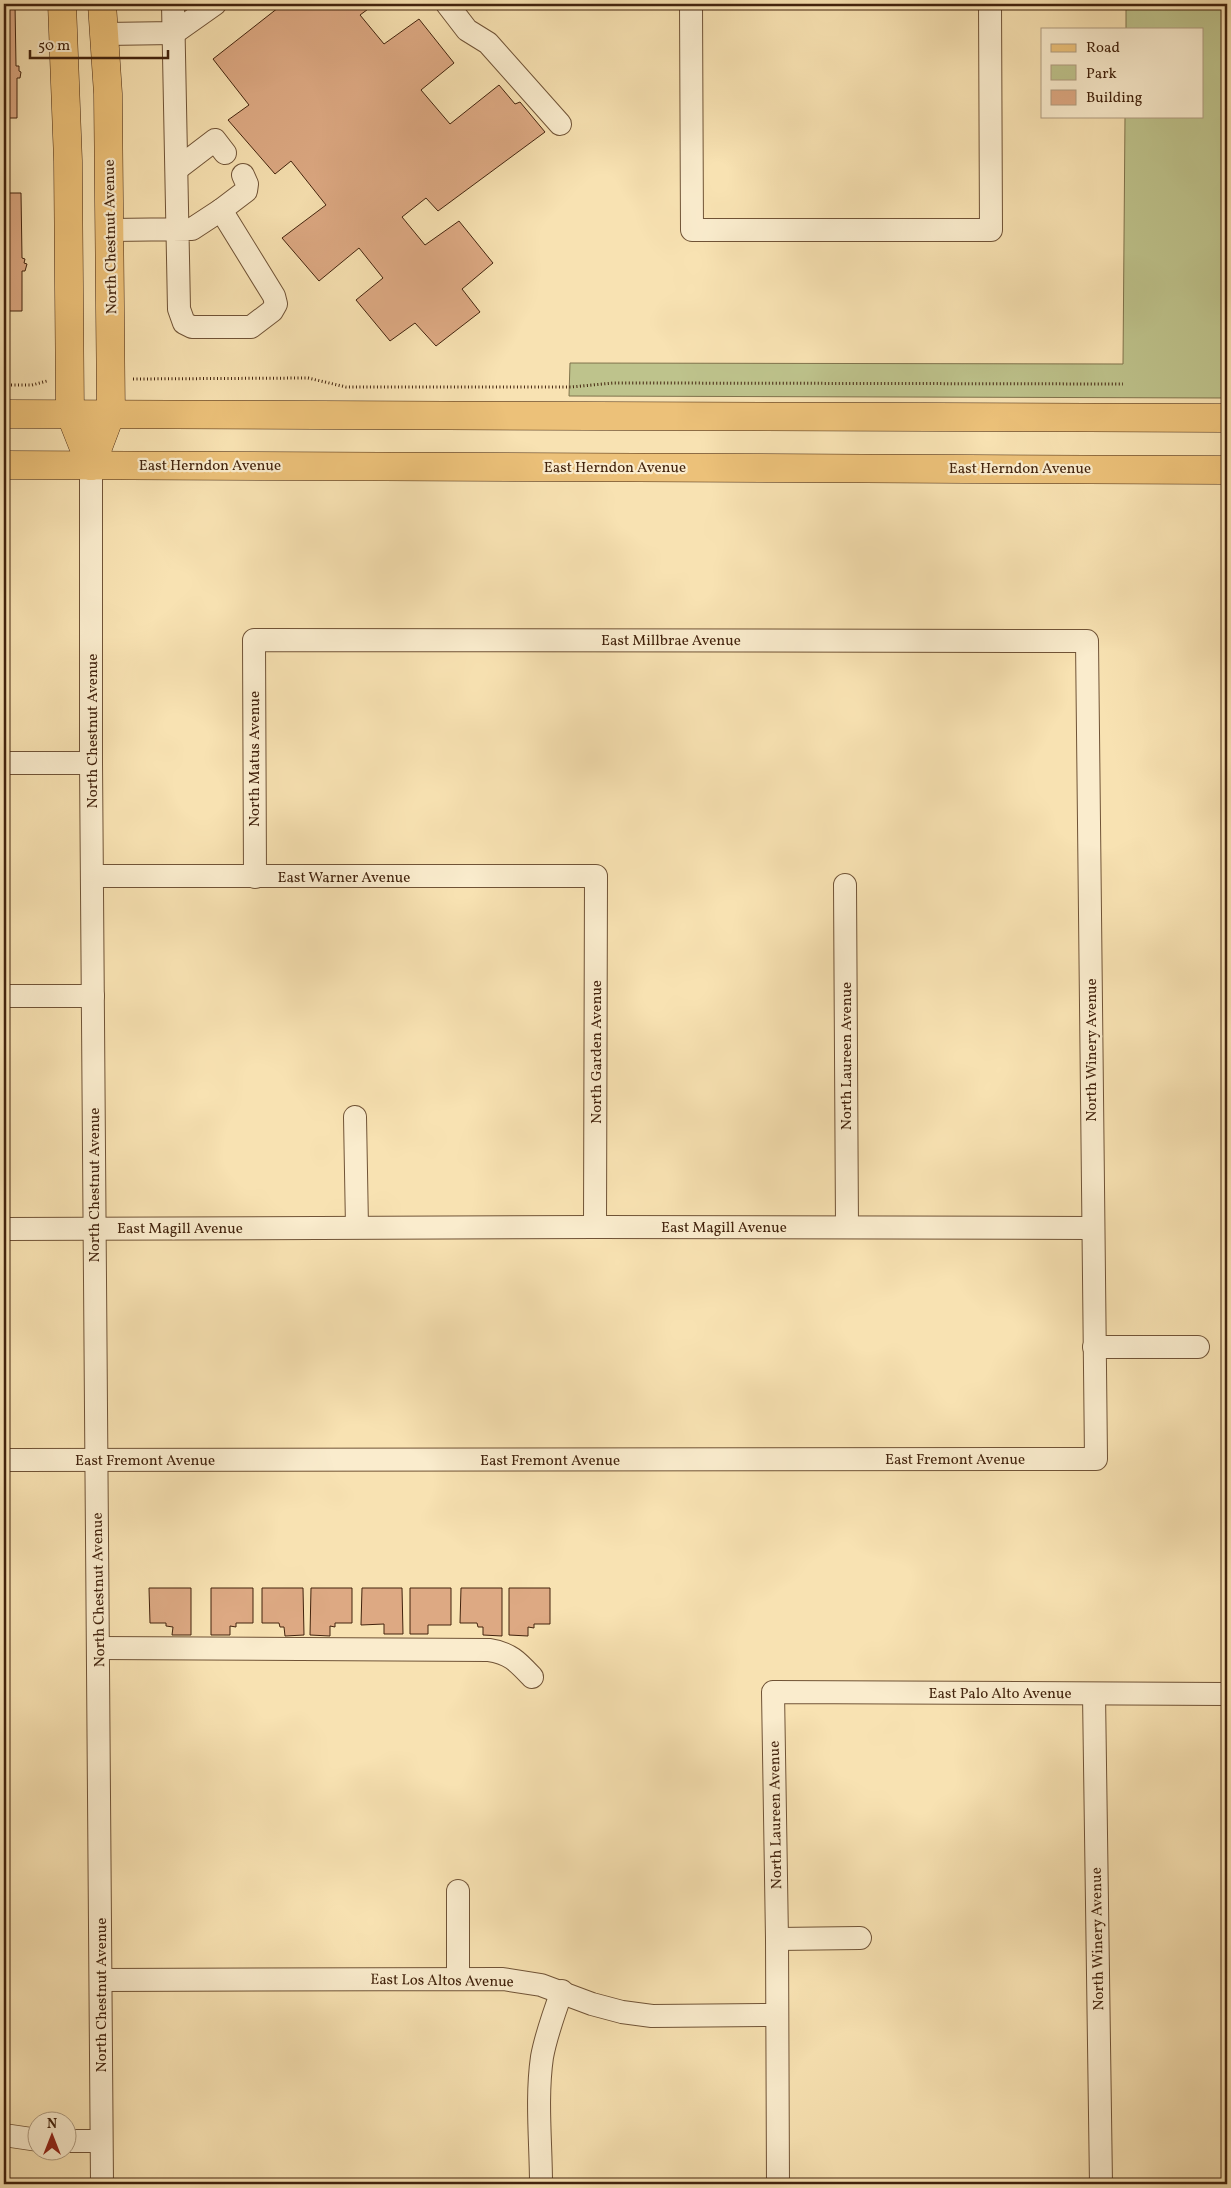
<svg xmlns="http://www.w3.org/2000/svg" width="1231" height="2188" font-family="Vollkorn,serif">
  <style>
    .green { fill: #bec38c; stroke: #80734c }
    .building { fill: #dda983; stroke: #42230d }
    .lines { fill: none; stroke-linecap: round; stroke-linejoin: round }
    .minor-casing { stroke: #705336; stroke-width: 24 }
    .major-casing { stroke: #42230d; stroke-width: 29 }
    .path { stroke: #42230d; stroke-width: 3; stroke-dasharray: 1 2.5; stroke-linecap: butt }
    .minor { stroke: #faeccd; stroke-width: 22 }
    .major { stroke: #ecc179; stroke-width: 28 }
    .labels { text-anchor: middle; stroke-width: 4.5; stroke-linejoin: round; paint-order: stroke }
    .street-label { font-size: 15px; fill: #42230d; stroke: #faeccd }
  </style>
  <rect width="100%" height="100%" fill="#f8e2b2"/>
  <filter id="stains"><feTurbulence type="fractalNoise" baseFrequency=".004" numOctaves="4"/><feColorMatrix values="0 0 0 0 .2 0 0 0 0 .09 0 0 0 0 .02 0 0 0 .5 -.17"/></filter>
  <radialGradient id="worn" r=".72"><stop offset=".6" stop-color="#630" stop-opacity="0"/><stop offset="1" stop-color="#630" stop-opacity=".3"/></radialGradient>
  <!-- green -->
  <path class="green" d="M1126,4H1227V398L569,396L570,363L1123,364L1125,116H1202V29H1126Z"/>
  <!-- building -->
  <g class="building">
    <path d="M4,4H15L16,66H19V71L21,72L20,78H17V118H4Z"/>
    <path d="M283,4H375L360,15L384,44L419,19L454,63L421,90L450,124L499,85L515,104L520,102L545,132L438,211L426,198L402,217L425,245L459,221L493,263L462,289L480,312L436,346L415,323L390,341L356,300L383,278L359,248L319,281L282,238L326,205L291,161L275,174L228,120L249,105L213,59Z"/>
    <path d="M4,193H21L22,258L25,259L24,263L27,264L25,271H22V311H4Z"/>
    <rect x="1223" y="522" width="4" height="61"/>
    <path d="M149,1588H191V1635H172L173,1627L166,1626V1623H150Z"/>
    <path d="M211,1588H253V1623H236V1627L230,1626V1635H211Z"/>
    <path d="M262,1588H303L304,1635L285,1636L284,1627H280L279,1623H262Z"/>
    <path d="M311,1588H352V1623H335V1627L330,1626V1636L310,1635Z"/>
    <path d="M362,1588H402L403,1634H384V1624L361,1625Z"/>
    <path d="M410,1588H451V1625H428V1634H410Z"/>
    <path d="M461,1588H502V1636L483,1635V1627H478L477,1623H460Z"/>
    <path d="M509,1588H550V1624H534V1628L528,1627V1636L509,1635Z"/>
  </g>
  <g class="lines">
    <defs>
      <g id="minor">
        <path d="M447,4L467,30L488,43L560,124"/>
        <path d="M691,4L692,230H991L990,4"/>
        <path d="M105,34L174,33L215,4"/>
        <path d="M177,169L215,140L225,153"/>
        <path d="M221,210L246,191L247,184L243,175"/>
        <path d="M110,230L192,229L221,210L274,296L276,304L272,311L251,327H192L184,323L179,309L173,4"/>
        <path d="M91,466V763L102,2184"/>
        <path d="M4,763H91"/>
        <path d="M92,876H596L595,1227"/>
        <path d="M845,885L847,1227"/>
        <path d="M4,996H93"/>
        <path d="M355,1117L357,1227"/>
        <path d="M4,1229L595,1227L1092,1228"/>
        <path d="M1094,1347H1198"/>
        <path d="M4,1460L1096,1459L1087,641L254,640L255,877"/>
        <path d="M98,1648L489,1650C510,1653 518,1662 532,1677"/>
        <path d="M1094,1694L1101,2184"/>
        <path d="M458,1891V1979"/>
        <path d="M777,1939L860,1938"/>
        <path d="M101,1980L503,1979L541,1985L592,2004L622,2012L652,2016L777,2015"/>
        <path d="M4,2135L38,2140"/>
        <path d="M68,2141H101"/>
        <path d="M541,2184C541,2143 536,2099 542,2057C546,2035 554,2013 562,1991"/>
        <path d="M778,2184L777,1939L773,1692L1227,1694"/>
      </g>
      <g id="major">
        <path d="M62,4L68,161L70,413L91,466"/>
        <path d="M4,414L1227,418"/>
        <path d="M4,465L1227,470"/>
        <path d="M91,466L111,413L108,94L102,4"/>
      </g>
    </defs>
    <!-- minor casing -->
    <use href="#minor" class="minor-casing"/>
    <!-- major casing -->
    <use href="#major" class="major-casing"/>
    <!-- path -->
    <g class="path">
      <path d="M133,379L308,378L346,387H571L613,383H642L1123,384"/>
      <path d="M4,385H32L47,381"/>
    </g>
    <!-- minor -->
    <use href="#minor" class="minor"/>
    <!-- major -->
    <use href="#major" class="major"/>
  </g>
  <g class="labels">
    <!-- street labels -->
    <g class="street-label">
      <text transform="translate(110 237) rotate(-91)" y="5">North Chestnut Avenue</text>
      <text x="210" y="470">East Herndon Avenue</text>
      <text x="615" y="472">East Herndon Avenue</text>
      <text x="1020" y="473">East Herndon Avenue</text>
      <text x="671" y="645">East Millbrae Avenue</text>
      <text transform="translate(92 731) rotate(-90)" y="5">North Chestnut Avenue</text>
      <text transform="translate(254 759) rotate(-90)" y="5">North Matus Avenue</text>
      <text x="344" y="882">East Warner Avenue</text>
      <text transform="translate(1091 1050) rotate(-90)" y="5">North Winery Avenue</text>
      <text transform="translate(596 1052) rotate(-90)" y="5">North Garden Avenue</text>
      <text transform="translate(846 1056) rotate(-90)" y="5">North Laureen Avenue</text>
      <text transform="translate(94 1185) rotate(-90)" y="5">North Chestnut Avenue</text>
      <text x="724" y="1232">East Magill Avenue</text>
      <text x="180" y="1233">East Magill Avenue</text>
      <text x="955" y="1464">East Fremont Avenue</text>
      <text x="145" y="1465">East Fremont Avenue</text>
      <text x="550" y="1465">East Fremont Avenue</text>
      <text transform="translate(98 1590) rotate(-91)" y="5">North Chestnut Avenue</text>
      <text x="1000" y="1698">East Palo Alto Avenue</text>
      <text transform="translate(775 1815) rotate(-91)" y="5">North Laureen Avenue</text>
      <text transform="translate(1097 1939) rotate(-91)" y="5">North Winery Avenue</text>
      <text transform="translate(442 1980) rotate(1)" y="5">East Los Altos Avenue</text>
      <text transform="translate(101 1995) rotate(-90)" y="5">North Chestnut Avenue</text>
    </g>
  </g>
  <!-- margin -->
  <rect width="1231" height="2188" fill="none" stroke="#f8e2b2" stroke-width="20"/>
  <rect x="5" y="5" width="1221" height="2178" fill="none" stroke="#42230d" stroke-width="2.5"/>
  <rect x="10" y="10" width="1211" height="2168" fill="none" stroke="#42230d"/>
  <!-- legend -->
  <rect x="1041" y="28" width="162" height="90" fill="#faeccd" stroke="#b09c80"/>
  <rect x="1051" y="44" width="25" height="8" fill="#ecc179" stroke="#b09c80"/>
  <text x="1086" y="52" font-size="15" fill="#42230d">Road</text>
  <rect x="1051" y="65" width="25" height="15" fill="#bec38c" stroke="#b09c80"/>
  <text x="1086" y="78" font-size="15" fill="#42230d">Park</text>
  <rect x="1051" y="90" width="25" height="15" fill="#dda983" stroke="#b09c80"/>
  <text x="1086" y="102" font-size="15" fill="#42230d">Building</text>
  <!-- north arrow -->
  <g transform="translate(52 2136)"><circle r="24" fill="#faeccd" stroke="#b09c80"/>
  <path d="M0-4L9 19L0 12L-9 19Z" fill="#8f2418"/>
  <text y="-8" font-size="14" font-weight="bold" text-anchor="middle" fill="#42230d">N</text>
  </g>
  <!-- scale -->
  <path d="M30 50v8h138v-8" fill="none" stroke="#42230d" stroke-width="2.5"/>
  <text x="38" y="50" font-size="15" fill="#42230d" stroke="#faeccd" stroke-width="4" paint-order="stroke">50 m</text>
  <rect width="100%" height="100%" filter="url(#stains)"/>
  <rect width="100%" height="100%" fill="url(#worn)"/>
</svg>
